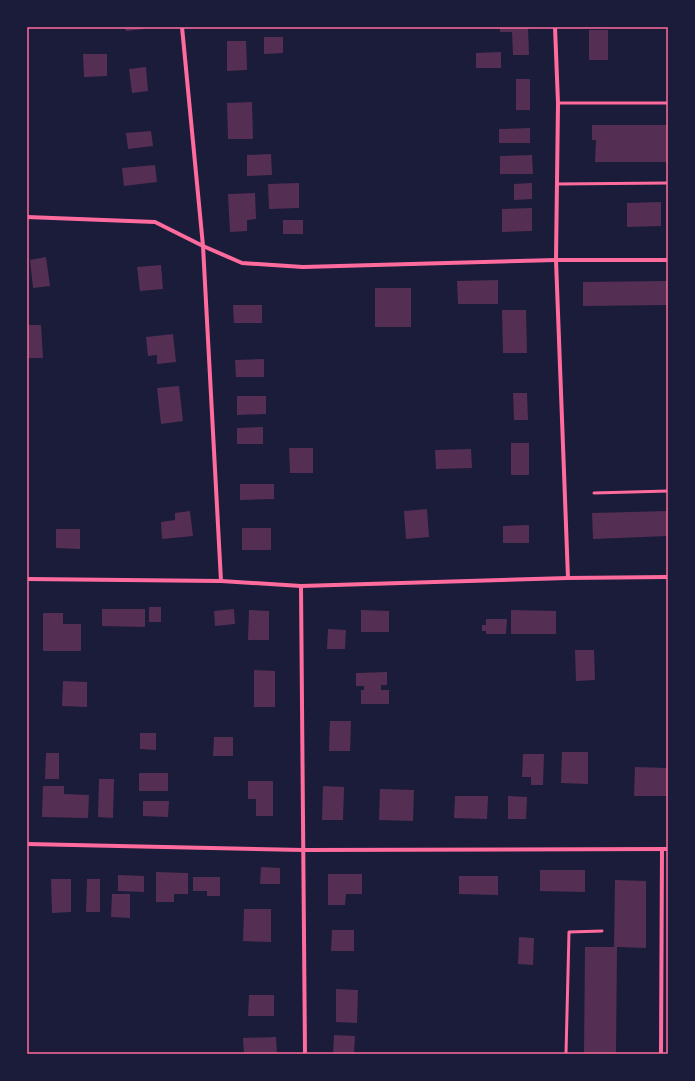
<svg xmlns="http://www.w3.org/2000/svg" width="695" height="1081" font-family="Lato,sans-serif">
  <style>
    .building { fill: #542f53 }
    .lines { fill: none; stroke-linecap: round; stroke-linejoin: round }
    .service { stroke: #ff6b9d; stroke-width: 3 }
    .minor { stroke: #ff6b9d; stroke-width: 4 }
    .neatline { fill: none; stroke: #ff6b9d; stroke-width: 1.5 }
  </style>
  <rect width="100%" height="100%" fill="#1b1b3a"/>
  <!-- building -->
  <g class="building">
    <path d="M125,27H144V29L126,31Z"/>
    <path d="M500,27H528L529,55H513L512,32H500Z"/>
    <rect x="589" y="30" width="19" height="30"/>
    <path d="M264,37H283V53L264,54Z"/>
    <path d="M227,41H246L247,70L227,71Z"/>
    <path d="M501,52V68H476V53Z"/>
    <path d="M83,54H107V76L84,77Z"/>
    <path d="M146,67L148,91L132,93L129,69Z"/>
    <rect x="516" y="79" width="14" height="31"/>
    <path d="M252,102L253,139H228L227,103Z"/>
    <path d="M592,125H668V162H595L596,140H592Z"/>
    <path d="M530,128V143H499V129Z"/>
    <path d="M151,131L153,146L128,149L126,133Z"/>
    <path d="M271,154L272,175L247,176V155Z"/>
    <path d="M532,155L533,174H500V156Z"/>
    <path d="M155,165L157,182L124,186L122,168Z"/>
    <path d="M299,183V208L269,209L268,184Z"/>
    <path d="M532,183V199L514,200V184Z"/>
    <path d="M255,193L256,219L247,220V231L230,232L228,194Z"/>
    <path d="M661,202V226L627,227V203Z"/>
    <path d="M532,208V231L502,232V209Z"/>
    <rect x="283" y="220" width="20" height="14"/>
    <path d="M46,257L50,286L33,288L30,260Z"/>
    <path d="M161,265L163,289L140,291L137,267Z"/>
    <path d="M498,280V304H458L457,281Z"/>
    <path d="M668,281V305L583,306V282Z"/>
    <rect x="375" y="288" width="36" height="39"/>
    <path d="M233,305H262V323H234Z"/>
    <path d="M502,310H526L527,353H503Z"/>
    <path d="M27,325H41L43,358H27Z"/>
    <path d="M173,334L176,362L157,364V355L148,356L146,337Z"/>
    <path d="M264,359V377H236L235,360Z"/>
    <path d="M179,386L183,421L161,424L157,388Z"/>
    <path d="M513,393H527L528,420H514Z"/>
    <path d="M237,396H266V414L237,415Z"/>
    <path d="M263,427V444H237V428Z"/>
    <rect x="511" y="443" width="18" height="32"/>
    <path d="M289,448H313V473H290Z"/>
    <path d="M471,449L472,468L436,469L435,450Z"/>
    <path d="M240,484H274V499L240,500Z"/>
    <path d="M427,509L429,537L406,539L404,511Z"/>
    <path d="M190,511L193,536L162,539L161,522L175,520V513Z"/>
    <path d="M668,511V536L593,539L592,513Z"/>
    <path d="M529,525V543H503V526Z"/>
    <rect x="242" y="528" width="29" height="22"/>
    <path d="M56,529H80V549L56,548Z"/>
    <rect x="149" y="607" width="12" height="15"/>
    <path d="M102,609H145V627L102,626Z"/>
    <path d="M234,609L235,624L215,626L214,611Z"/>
    <path d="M249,610L269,611V640H248Z"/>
    <path d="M361,610L389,611V632H361Z"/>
    <path d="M511,610L556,611V634H511Z"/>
    <path d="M43,613H63V624H81V651H43Z"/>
    <path d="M486,619H507L506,634H486V631H482V625H486Z"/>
    <path d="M328,629L346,630L345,649H327Z"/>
    <path d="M575,650H594L595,680L576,681Z"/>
    <path d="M254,670L275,671V707H254Z"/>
    <path d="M387,672V685H381V690H389V704H361V690H364V686H356V673Z"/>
    <path d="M63,681L87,682V707L62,706Z"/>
    <path d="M330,721H351L350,751H329Z"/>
    <path d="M140,733H156V750L140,749Z"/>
    <path d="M214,737H233V756H213Z"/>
    <path d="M562,752H588V784L561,783Z"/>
    <path d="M46,753H59V779H45Z"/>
    <path d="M523,754H544L543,785H531V777H522Z"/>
    <path d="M635,767L668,768V796H634Z"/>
    <rect x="139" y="773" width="29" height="18"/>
    <path d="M99,779H114L113,818L98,817Z"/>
    <path d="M248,781H273V816H256V799H248Z"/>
    <path d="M43,786H64V794L89,795L88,818L42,817Z"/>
    <path d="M323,786L344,787L343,820H322Z"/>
    <path d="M380,789L414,790L413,821L379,820Z"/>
    <path d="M455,796H488L487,819L454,818Z"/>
    <path d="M508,796L527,797L526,819H508Z"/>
    <path d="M143,801H169L168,817L143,816Z"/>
    <path d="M261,867L280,868V884H260Z"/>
    <path d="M540,870H585V892L540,891Z"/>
    <path d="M156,872L188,873V894H174V902H156Z"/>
    <path d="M328,874H362V894H346L345,905H328Z"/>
    <path d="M118,875L144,876V892L118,891Z"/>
    <path d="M459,876H498V895L459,894Z"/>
    <path d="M193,877H220V896H207V891H193Z"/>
    <path d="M51,879H71V912L52,913Z"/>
    <path d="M87,879H100V912H86Z"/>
    <path d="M615,880L646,881V948L617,947L616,1054H584L585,947H614Z"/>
    <path d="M112,894H130V918L111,917Z"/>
    <path d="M244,909H271V942L243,941Z"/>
    <path d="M332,930H354V951H331Z"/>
    <path d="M519,937L534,938L533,965L518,964Z"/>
    <path d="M336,989L358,990L357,1023L336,1022Z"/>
    <path d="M249,995H274V1016H248Z"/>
    <path d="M334,1035L355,1036L354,1054H333Z"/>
    <path d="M276,1037L277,1054H244L243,1038Z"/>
  </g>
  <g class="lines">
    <!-- service -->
    <g class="service">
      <path d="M558,103H668"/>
      <path d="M557,184L668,183"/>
      <path d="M594,493L668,491"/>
      <path d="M566,1054L569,932L602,931"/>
    </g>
    <!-- minor -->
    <g class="minor">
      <path d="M182,27L203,246L221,581"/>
      <path d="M555,27L558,103L556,260L568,578"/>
      <path d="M27,217L155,222L203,246L242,263L303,267L556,260H668"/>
      <path d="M27,579L221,581L301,586L568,578L668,577"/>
      <path d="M301,586L305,1054"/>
      <path d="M27,844L303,850L668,849"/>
      <path d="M661,1054L662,849"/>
    </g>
  </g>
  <!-- border -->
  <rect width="695" height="1081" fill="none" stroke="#1b1b3a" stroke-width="56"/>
  <rect x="28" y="28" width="639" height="1025" class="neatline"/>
</svg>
